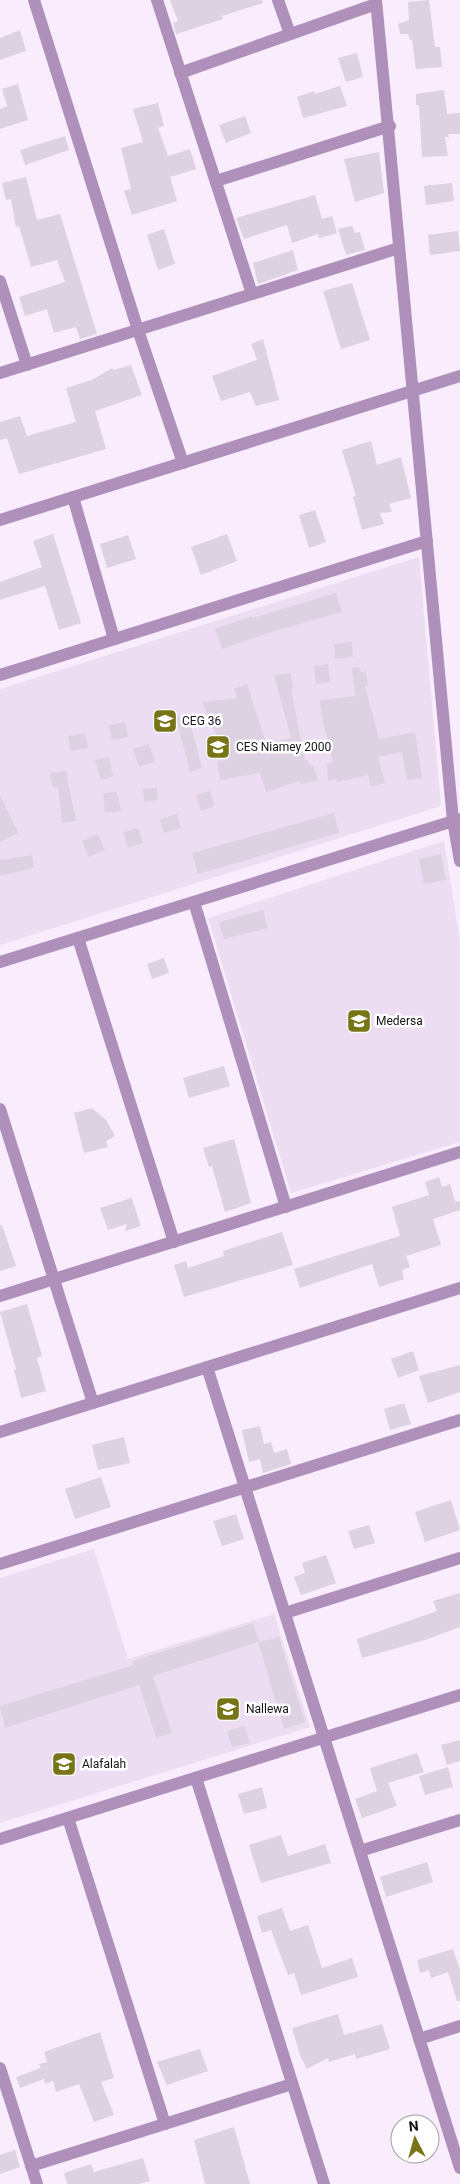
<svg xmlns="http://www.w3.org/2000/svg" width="460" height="2184" font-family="Roboto,sans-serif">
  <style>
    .built { fill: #edddf3 }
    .building { fill: #ddd2e2 }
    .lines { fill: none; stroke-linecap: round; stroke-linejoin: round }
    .street { stroke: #af90bb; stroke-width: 12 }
    .labels { text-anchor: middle; stroke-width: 5; stroke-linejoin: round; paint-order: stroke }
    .poi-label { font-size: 12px; fill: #161217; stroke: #fff; text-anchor: start }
  </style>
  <rect width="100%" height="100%" fill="#f8ecfd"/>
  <!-- built -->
  <g class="built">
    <path d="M419,557L441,806L0,945V689Z"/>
    <path d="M444,841L460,941V1142L291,1193L208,918Z"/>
    <path d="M94,1549L128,1659L274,1614L310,1727L0,1823V1578Z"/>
  </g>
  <!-- building -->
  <g class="building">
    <path d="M170,0H262L263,3L222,16L223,19L176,34L173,23L178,21Z"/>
    <path d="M429,0L435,47H440L442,67L416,69L412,40H410L408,34H400L398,24L409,20L408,2Z"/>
    <path d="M20,30L26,51L0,60V38Z"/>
    <path d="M357,53L363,77L346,82L338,58Z"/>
    <path d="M18,84L28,120L0,129V109L7,106L2,89Z"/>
    <path d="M340,86L347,106L303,118L297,97L314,91L315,94Z"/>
    <path d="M444,90L447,114L460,113V134H448L449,137H445L448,156L422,157L419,105H416V94Z"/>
    <path d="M158,103L164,126L158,128L168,156L190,149L196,169L170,177L177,201L132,215L124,191L131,189L121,148L143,142L133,109Z"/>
    <path d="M245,116L251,133L226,143L219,125Z"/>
    <path d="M65,136L69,150L25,165L20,150Z"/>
    <path d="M379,152L384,193L355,202L344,159Z"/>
    <path d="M26,177L37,220L60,214L97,334L80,339L76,327L54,333L47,309L25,316L19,297L65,282L57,260L31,267L19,226L16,227L11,199L6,200L2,183Z"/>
    <path d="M452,183L454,201L426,205L424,186Z"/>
    <path d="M315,195L322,219L332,216L337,233L319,238L318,234L292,243L287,225L244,239L236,218Z"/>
    <path d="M352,226L355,233L360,232L365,250L346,255L338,229Z"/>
    <path d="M164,229L175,264L158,270L147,235Z"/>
    <path d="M458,231L460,251L430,255L428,235Z"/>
    <path d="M293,250L298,270L258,284L253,263Z"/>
    <path d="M352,283L370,340L341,349L323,291Z"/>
    <path d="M263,339L279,400L256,406L250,392L221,401L212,376L257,360L251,344Z"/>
    <path d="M131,365L142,395L95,411L106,449L19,474L7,438L0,440V422L20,416L27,436L76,422L66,388L92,380L112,368L114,370Z"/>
    <path d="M371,441L377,465L401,457L411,498L389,504L392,512L380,513L384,524L362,530L353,497L356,496L342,450Z"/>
    <path d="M315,510L326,542L309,548L299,515Z"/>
    <path d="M53,534L81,623L59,630L45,586L0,600V582L42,567L33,541Z"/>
    <path d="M227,534L237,561L201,575L191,547Z"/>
    <path d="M128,535L136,559L107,568L100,544Z"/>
    <path d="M336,593L342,612L271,632L222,649L215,629L252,616V618Z"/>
    <path d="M352,642L353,657L335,659L334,644Z"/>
    <path d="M328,664L330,682L316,684L314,666Z"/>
    <path d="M359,667L361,672L366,671L368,686H365L379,739L415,732L422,778L407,780L402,752L378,757L385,783L371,787L368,775L337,782L336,779L328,780L327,763L333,762L322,717L320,700L355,696L352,668Z"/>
    <path d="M291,673L293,690H291L305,760H308L309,766L313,765L318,781L300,784L299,781L266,792L260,773L220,780L217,761L227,760L202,702L237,698L234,689L247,684L266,743L291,738L274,675Z"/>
    <path d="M188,715L202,768L190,772L176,718Z"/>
    <path d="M125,722L128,737L112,740L109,725Z"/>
    <path d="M85,733L88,748L71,751L68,736Z"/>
    <path d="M149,744L155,762L139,767L133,749Z"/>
    <path d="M109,757L113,776L101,780L95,760Z"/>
    <path d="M66,771L76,821L62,823L58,787L53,788L50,773Z"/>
    <path d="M157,788L158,800L144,802L143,789Z"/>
    <path d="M210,791L215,806L201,811L196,795Z"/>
    <path d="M117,792L121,811L105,813L103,793Z"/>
    <path d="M0,795L18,833L0,842Z"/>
    <path d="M334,813L339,833L198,874L192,853Z"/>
    <path d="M177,814L181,828L164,833L160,819Z"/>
    <path d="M138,828L143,843L128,848L123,832Z"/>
    <path d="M98,834L105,850L89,857L82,841Z"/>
    <path d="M441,854L446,880L424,884L419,859Z"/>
    <path d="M32,855L34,868L0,876V860Z"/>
    <path d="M263,910L268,928L224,939L219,922Z"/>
    <path d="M164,958L169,973L152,979L147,964Z"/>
    <path d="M224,1066L230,1086L189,1098L183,1078Z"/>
    <path d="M92,1108L106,1120L115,1136L106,1141L108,1147L84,1153L74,1113Z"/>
    <path d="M234,1139L251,1203L225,1212L212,1166L209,1167L203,1148Z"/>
    <path d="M439,1177L442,1187L450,1184L455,1201L460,1202V1210L433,1219L441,1245L406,1256L410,1267L402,1270L404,1279L379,1287L372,1264L300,1288L294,1269L400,1236L392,1207L429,1195L425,1182Z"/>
    <path d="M131,1196L141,1226L125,1231L127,1224L108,1230L100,1208L131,1198Z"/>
    <path d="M0,1225H2L16,1266L0,1271Z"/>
    <path d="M282,1232L293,1265L184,1297L174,1265L186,1261L188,1268L224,1256L223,1251Z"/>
    <path d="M27,1304L42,1356L37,1358L46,1391L21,1398L14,1370L16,1369L0,1312Z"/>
    <path d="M413,1351L419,1370L398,1378L391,1359Z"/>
    <path d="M460,1365V1392L428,1403L419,1376Z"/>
    <path d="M404,1403L411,1424L390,1430L384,1409Z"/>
    <path d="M260,1426L264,1444L271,1442L274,1453L287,1449L291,1464L263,1473L260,1459L249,1462L242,1430Z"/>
    <path d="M124,1437L130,1463L98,1470L92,1445Z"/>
    <path d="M101,1477L111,1507L75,1519L65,1489Z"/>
    <path d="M451,1500L460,1530L425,1542L415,1512Z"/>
    <path d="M236,1514L244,1539L222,1546L213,1521Z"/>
    <path d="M369,1525L375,1543L354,1549L348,1531Z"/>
    <path d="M326,1555L336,1583L301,1595L294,1577L305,1573L302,1563Z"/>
    <path d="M460,1593V1627L425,1640L362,1658L357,1639L437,1611L433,1601Z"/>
    <path d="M253,1623L259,1642L279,1637L305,1722L284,1729L258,1642L153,1676L172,1733L156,1738L139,1685L5,1728L0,1706L134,1665L132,1661Z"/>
    <path d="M245,1726L250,1743L232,1747L227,1731Z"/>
    <path d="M460,1740V1761L447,1765L441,1745Z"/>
    <path d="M417,1753L424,1772L388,1783L397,1806L362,1818L355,1799L377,1791L370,1768Z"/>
    <path d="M448,1767L453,1787L425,1795L419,1776Z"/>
    <path d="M262,1787L267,1808L244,1814L238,1794Z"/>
    <path d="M281,1835L288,1856L325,1844L331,1863L261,1883L249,1845Z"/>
    <path d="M427,1862L433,1882L386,1897L380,1877Z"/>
    <path d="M282,1908L290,1931L308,1925L322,1968L352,1958L358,1977L301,1995L294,1973L288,1975L271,1930L262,1933L257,1916Z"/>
    <path d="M453,1949L460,1970V2001H457L448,1972L431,1978L429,1970L420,1973L417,1960Z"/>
    <path d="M338,2014L344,2035L382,2024L390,2049L356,2059L355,2054L329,2062L328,2058L307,2069L300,2055L292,2028Z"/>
    <path d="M100,2032L114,2078L101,2082L114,2115L94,2122L79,2084L56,2092L53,2081L45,2084L44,2079L20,2088L16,2077L41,2068L39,2064L47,2062L44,2052Z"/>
    <path d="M200,2049L208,2071L167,2085L157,2062Z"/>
    <path d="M234,2127L250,2184H205L194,2140Z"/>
    <path d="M15,2150L20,2167L0,2174V2155Z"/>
    <path d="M143,2158L150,2181L139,2184H67L64,2173L91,2164L94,2172Z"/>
  </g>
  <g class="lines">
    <!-- street -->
    <g class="street">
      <path d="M34,0L138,330L183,463"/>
      <path d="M157,0L252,294"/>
      <path d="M278,0L290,34"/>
      <path d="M376,0C404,273 427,547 453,821L460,861"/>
      <path d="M180,73L376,4"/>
      <path d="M216,181L390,126"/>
      <path d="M0,281L27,365"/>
      <path d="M0,373L399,248"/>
      <path d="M73,497L114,639"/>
      <path d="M0,520L460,376"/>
      <path d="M0,675L427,541"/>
      <path d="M194,902L286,1207"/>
      <path d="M78,938L174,1242"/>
      <path d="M0,962L460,819"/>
      <path d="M0,1109L93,1403"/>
      <path d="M0,1296L460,1152"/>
      <path d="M207,1367L460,2168"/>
      <path d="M0,1432L460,1288"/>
      <path d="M0,1564L460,1420"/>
      <path d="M285,1613L460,1558"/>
      <path d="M196,1778L324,2184"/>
      <path d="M68,1818L165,2124"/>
      <path d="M0,1839L460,1695"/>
      <path d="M360,1851L460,1820"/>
      <path d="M419,2039L460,2026"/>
      <path d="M0,2068L37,2184"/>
      <path d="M31,2166L292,2084"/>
    </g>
  </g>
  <!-- icons -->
  <defs>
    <symbol id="school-square" viewBox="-11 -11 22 22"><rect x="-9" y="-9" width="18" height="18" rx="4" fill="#787418" stroke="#fff"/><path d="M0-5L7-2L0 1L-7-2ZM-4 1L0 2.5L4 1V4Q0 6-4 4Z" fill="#fff"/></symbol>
  </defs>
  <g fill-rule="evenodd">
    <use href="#school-square" x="151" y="707" width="28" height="28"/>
    <use href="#school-square" x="204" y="733" width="28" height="28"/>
    <use href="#school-square" x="345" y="1007" width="28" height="28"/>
    <use href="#school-square" x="214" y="1695" width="28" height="28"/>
    <use href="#school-square" x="50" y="1750" width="28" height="28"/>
  </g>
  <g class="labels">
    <!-- poi labels -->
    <g class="poi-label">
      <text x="182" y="725">CEG 36</text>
      <text x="236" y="751">CES Niamey 2000</text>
      <text x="376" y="1025">Medersa</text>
      <text x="246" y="1713">Nallewa</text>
      <text x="82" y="1768">Alafalah</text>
    </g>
  </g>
  <!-- north arrow -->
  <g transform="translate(415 2139) rotate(354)"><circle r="24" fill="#ffffff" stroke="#a2a0a2"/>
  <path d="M0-4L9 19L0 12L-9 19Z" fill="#787418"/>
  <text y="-8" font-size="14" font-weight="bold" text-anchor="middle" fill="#161217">N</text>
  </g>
</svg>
